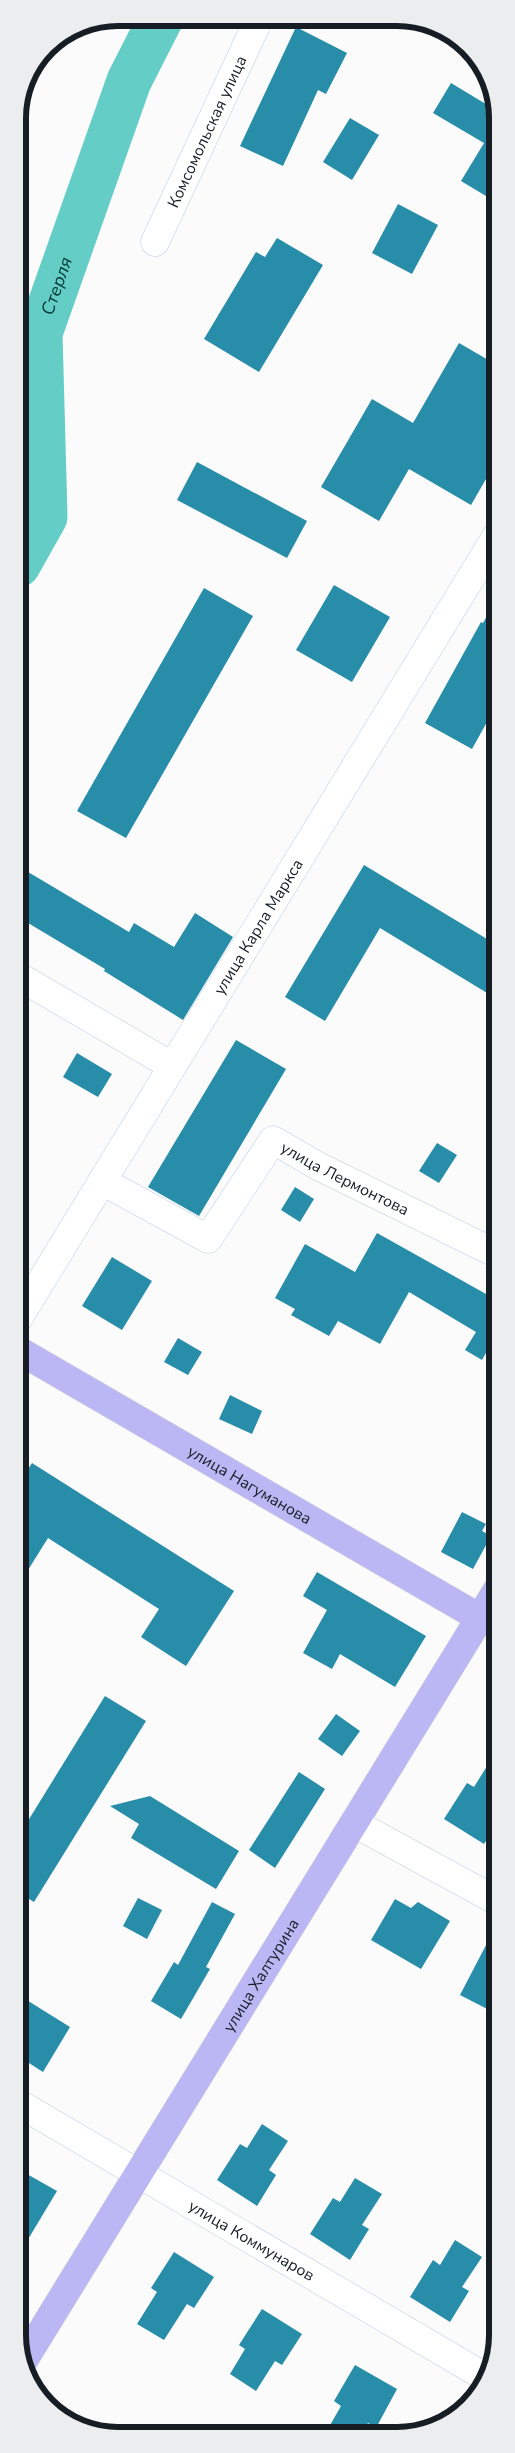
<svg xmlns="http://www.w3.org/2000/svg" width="515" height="2453" font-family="'Nunito Sans',sans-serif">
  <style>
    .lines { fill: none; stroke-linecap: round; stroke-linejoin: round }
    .river { stroke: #64cdc5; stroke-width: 45 }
    .building { fill: #278da9 }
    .minor-casing { stroke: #bbcde3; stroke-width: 29 }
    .major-casing { stroke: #d5d6d8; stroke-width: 29 }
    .minor { stroke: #fff; stroke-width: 28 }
    .major { stroke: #bab7f4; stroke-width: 28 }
    .labels { text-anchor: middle; stroke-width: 4.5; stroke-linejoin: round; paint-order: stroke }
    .street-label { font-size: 16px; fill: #161d25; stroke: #fff }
    .water-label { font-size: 18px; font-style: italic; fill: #023734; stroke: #fff }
    .rim { fill: none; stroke: #161d25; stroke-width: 6 }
  </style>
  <rect width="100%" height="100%" fill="#fbfbfb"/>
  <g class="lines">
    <!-- river -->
    <path class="river" id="s1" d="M18,565L45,517L40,333L129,81L161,18"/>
  </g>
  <!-- building -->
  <g class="building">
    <path d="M296,27L347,53L326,94L318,90L283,166L240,146Z"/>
    <path d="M451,83L494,109L497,113V178L486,196L461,181L484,143L433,113Z"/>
    <path d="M350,118L379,135L352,180L323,162Z"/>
    <path d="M398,204L438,225L412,274L372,253Z"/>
    <path d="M277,238L323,265L259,372L204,339L256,252L265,257Z"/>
    <path d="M459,343L497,365V460L471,505L409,469L379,521L321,487L372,399L413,423Z"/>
    <path d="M197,462L307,521L287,558L177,500Z"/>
    <path d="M334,585L390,617L352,682L296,650Z"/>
    <path d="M204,588L253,616L126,838L77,811Z"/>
    <path d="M497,598V704L472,749L425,723L481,622L483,623Z"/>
    <path d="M364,865L497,945V999L380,928L325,1021L285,997Z"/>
    <path d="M18,866L129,932L134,923L174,947L195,913L233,937L183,1020L104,971L105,969L18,917Z"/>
    <path d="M236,1040L286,1069L199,1216L148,1187Z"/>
    <path d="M77,1053L112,1074L98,1097L63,1077Z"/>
    <path d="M437,1143L457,1155L439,1183L419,1171Z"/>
    <path d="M295,1187L314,1199L300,1222L281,1210Z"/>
    <path d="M377,1233L495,1299L497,1294V1359L486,1353L482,1360L465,1350L476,1332L409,1292L380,1344L338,1321L329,1336L291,1315L295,1309L275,1298L305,1244L355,1272Z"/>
    <path d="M112,1257L152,1281L122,1330L82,1306Z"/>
    <path d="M178,1338L202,1352L188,1375L164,1362Z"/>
    <path d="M230,1395L262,1411L252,1434L219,1419Z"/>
    <path d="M32,1463L234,1591L186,1666L141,1637L159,1609L48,1538L18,1586V1485Z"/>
    <path d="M462,1512L486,1524L482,1531L491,1536L473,1569L441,1552Z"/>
    <path d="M317,1572L426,1636L395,1687L340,1654L332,1669L303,1653L327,1610L303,1596Z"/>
    <path d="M105,1696L146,1721L34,1902L18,1892V1837Z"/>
    <path d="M336,1714L360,1731L342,1756L318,1739Z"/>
    <path d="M497,1750V1824L484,1844L444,1819L467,1783L474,1787Z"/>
    <path d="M299,1772L325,1789L275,1868L249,1850Z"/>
    <path d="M150,1796L239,1851L216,1889L131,1838L139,1824L110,1806Z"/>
    <path d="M138,1898L162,1910L147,1939L123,1926Z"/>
    <path d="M395,1899L411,1908L418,1902L450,1921L421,1969L371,1940Z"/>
    <path d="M212,1902L235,1914L206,1967L210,1969L181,2019L151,2001L174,1962L178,1965Z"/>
    <path d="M497,1924V2014L460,1995Z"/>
    <path d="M25,1999L70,2027L43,2072L18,2056V2010Z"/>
    <path d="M262,2124L288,2141L269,2170L276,2175L257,2206L217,2180L240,2144L247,2148Z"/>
    <path d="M18,2169L57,2191L18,2256Z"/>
    <path d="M355,2178L382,2194L362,2225L369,2229L350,2260L310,2234L333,2198L340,2202Z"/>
    <path d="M455,2240L482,2257L462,2287L469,2291L450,2322L410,2297L433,2260L440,2265Z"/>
    <path d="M174,2252L214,2277L194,2308L187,2304L164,2340L137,2324L157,2292L151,2288Z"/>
    <path d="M262,2309L302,2334L282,2365L275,2361L256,2391L230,2374L245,2349L239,2345Z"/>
    <path d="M355,2365L397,2389L376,2428L368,2423L362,2434H341L329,2427L341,2406L334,2401Z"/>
  </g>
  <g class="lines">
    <defs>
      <g id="minor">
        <path id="s2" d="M155,242L259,19"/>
        <path d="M18,976L172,1066"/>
        <path id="s3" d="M102,1181L208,1239L273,1140L318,1166L497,1254"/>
        <path id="s4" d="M18,1319L497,535"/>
        <path d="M354,1823L497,1901"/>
        <path id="s5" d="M18,2103L487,2378"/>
      </g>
      <g id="major">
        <path id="s6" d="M18,1350L480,1618"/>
        <path id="s7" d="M24,2360L497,1590"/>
      </g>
    </defs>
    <!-- minor casing -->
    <use href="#minor" class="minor-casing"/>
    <!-- major casing -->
    <use href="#major" class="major-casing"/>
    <!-- minor -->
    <use href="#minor" class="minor"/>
    <!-- major -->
    <use href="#major" class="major"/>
  </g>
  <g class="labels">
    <!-- street labels -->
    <g class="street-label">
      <text dy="6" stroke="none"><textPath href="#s2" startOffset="122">Комсомольская улица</textPath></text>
      <text dy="6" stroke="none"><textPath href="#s4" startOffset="460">улица Карла Маркса</textPath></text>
      <text dy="6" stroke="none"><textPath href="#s3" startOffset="321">улица Лермонтова</textPath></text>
      <text dy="6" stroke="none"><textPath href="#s6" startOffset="268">улица Нагуманова</textPath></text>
      <text dy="6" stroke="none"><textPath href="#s7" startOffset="452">улица Халтурина</textPath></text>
      <text dy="6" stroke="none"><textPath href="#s5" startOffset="271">улица Коммунаров</textPath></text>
    </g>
    <!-- water labels -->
    <g class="water-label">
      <text dy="6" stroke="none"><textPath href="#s1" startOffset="289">Стерля</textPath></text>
    </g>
  </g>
  <!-- crop -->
  <path d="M0 0H515V2453H0ZM118 26H397A92 92 0 0 1 489 118V2335A92 92 0 0 1 397 2427H118A92 92 0 0 1 26 2335V118A92 92 0 0 1 118 26Z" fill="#ecedee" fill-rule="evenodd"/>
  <path class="rim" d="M118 26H397A92 92 0 0 1 489 118V2335A92 92 0 0 1 397 2427H118A92 92 0 0 1 26 2335V118A92 92 0 0 1 118 26Z"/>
</svg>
